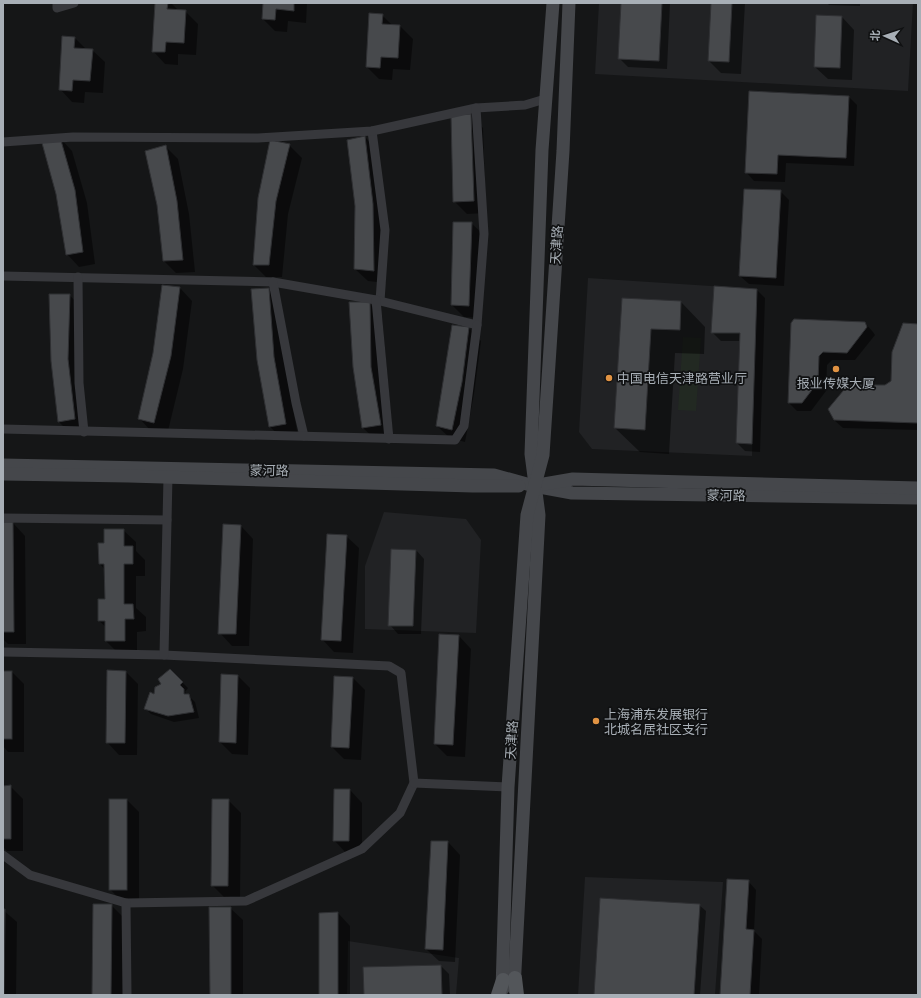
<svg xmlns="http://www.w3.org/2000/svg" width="921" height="998" font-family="'Roboto Condensed','Noto Sans SC',sans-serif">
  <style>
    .built { fill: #212224 }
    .green { fill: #222922 }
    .shadow { fill: #0007 }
    .building { fill: #47494c; stroke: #2f3033 }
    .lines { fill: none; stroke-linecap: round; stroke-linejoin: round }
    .street { stroke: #37383c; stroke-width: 9 }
    .secondary { stroke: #45474b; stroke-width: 13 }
    .primary { stroke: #53565a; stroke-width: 14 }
    .poi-dot { fill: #e19343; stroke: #101112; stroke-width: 1.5 }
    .labels { text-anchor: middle; stroke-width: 3.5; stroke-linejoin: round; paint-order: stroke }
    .street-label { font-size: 13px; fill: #a8afb6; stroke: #101112 }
    .poi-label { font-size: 13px; fill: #a8afb6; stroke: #101112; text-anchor: start }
  </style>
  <rect width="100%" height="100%" fill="#151617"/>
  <!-- built -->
  <g class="built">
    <path d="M599,3H913L908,91L595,74Z"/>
    <path d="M588,278L757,289L752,456L592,449L579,432Z"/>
    <path d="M384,512L466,519L481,540L476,633L365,629V566Z"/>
    <path d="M585,877L723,882L715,995H578Z"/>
    <path d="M348,941L459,958L456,995H347Z"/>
  </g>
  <!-- green -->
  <path class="green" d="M683,337L701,338L696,411L678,410Z"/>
  <!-- shadow -->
  <g class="shadow">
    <path d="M156,3H171L179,11H185L198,24L196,55L178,54V65L165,64L153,51Z"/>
    <path d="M264,3H307L306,23L288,21L287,32L275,31L263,19Z"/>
    <path d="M622,3H670L667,69L628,67L619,58Z"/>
    <path d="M712,3H745L741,74L721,73L709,61Z"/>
    <path d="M827,3H860V6L829,5Z"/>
    <path d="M382,15L393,26H400L413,39L410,70L393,69L392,80L379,79L367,67Z"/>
    <path d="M817,16L842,17L854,30L852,80L828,79L815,67Z"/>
    <path d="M75,38L86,49L92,50L105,62L103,93L85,92L84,103L72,102L60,89Z"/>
    <path d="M849,97L857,105L854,166L786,163L785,182L754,181L746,172Z"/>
    <path d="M471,115L483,128L486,213L467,214L454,201Z"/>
    <path d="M365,137L377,150L385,218L386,283L368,281L355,269Z"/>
    <path d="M60,138L72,151L87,203L95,264L79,267L67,254L57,194Z"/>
    <path d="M289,145L302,158L288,214L282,277H266L254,265Z"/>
    <path d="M165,146L178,159L189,214L195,272L176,273L164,261L158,204Z"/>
    <path d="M780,191L789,200L784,286L749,284L740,276Z"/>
    <path d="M471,223L484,235L482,318L464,317L452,305Z"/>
    <path d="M180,288L192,301L183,369L167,435L151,431L139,418Z"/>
    <path d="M269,289L281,301L286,370L298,436L283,439L270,427Z"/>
    <path d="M757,290L765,298L760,452L745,451L737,443L741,341H721L712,332Z"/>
    <path d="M69,295L82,307L80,372L87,432L71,434L59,422L52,361Z"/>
    <path d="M623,299L681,302L705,327L704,354L675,353L669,454L640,452L615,428Z"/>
    <path d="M369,303L382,316L393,437L376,440L363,428L354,367Z"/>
    <path d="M792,323H865L873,332L875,335L855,360H832L827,365L826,391L811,411H797L789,403Z"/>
    <path d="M918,325V430L843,428L834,420L892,381Z"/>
    <path d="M469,328L481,341L474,394L465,442L450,438L437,426Z"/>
    <path d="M3,523H13L25,536L26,644H8L3,639Z"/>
    <path d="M241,526L253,539L249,646H232L220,633Z"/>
    <path d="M123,530L136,542V551L145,560V576H136V608L146,617V631L137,632V653H118L106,641V627L99,621L106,600L105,570L100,564L105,544Z"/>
    <path d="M346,536L359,548L353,653L334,652L322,639Z"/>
    <path d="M416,550L424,559L421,634H398L390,625Z"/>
    <path d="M459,636L471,649L465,757L447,756L435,744Z"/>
    <path d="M3,672H12L24,684V752H8L3,746Z"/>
    <path d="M126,672L138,684L137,755H119L107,742Z"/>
    <path d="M238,676L250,688L248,755L232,754L220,742Z"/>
    <path d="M352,677L365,690L361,760L344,759L332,747Z"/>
    <path d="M182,682L188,688L185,692L195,702L199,718L174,722L151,714L145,708L163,684Z"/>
    <path d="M10,786L23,799V851H7L3,847V787Z"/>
    <path d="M350,790L362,803V853H346L334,840Z"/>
    <path d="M127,800L139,812V902H122L110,889Z"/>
    <path d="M228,800L241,813L240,898H225L212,885Z"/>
    <path d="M432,842H448L460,855L455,962L439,961L426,949Z"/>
    <path d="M748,881L756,890L754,931L762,939L759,995H721Z"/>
    <path d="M699,905L706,911L700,995H595Z"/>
    <path d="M112,906L124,918L123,995H93Z"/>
    <path d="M230,908L243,920V995H211Z"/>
    <path d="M3,910L17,922L16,995H3Z"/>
    <path d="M338,913L350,926V995H320Z"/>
    <path d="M441,966L449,974L450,995H365Z"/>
  </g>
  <!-- building -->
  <g class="building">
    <path d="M155,3H168L167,9L186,10L184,43L166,42L165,52H152Z"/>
    <path d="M263,3H294V11L276,9L275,20L262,19Z"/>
    <path d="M621,3H662L659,61L618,59Z"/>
    <path d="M711,3H732L729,62L708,61Z"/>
    <path d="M369,13L383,14L382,24L400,25L398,58L381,57L380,68L366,67Z"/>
    <path d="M816,15L842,16L840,68L814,67Z"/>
    <path d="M62,36L75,37L74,48L93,49L90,81L73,80L72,91L59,90Z"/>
    <path d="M749,91L849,96L846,158L778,155L777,174L745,173Z"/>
    <path d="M471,114L474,201L453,202L451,115Z"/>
    <path d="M365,136L373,204L374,271L354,269L355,206L347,140Z"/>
    <path d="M60,137L75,190L83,252L66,255L56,194L42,143Z"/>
    <path d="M270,140L290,144L276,201L269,265H253L258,198Z"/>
    <path d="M166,145L177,201L183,260L163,261L157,205L145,151Z"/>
    <path d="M744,189L781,190L776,278L739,276Z"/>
    <path d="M453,222H472L469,306L451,305Z"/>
    <path d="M162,285L180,287L171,356L154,423L138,419L153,353Z"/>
    <path d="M714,286L757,289L752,444L736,443L740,333H711Z"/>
    <path d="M269,288L274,357L286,424L269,427L257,360L251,289Z"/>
    <path d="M49,294H70L68,359L75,419L58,422L51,361Z"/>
    <path d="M622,298L681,301L680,330L651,329L645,430L614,428Z"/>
    <path d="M349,302H370L371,367L381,425L362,428L353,367Z"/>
    <path d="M794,319L865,322L867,327L847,353L823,352L819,356L818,382L802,403H788L791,323Z"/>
    <path d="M903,323L918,324V423L834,420L828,409L848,385H885L891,381L892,352Z"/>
    <path d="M452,325L469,327L462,382L452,430L436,426Z"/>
    <path d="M3,522H13L14,632H3Z"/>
    <path d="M223,524L241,525L236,634H218Z"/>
    <path d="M104,529H124V546H133V564H124V604H133L134,619H125V641H105V621H98V599H105L104,564H99L98,543H104Z"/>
    <path d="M327,534L347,535L341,641L321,640Z"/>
    <path d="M391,549L416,550L413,626H388Z"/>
    <path d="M439,634L459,635L453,745L434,744Z"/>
    <path d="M170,669L183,682L180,685L184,689V694H189L194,712L168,716L144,709L150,692L154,694L155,687L161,684L158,679Z"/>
    <path d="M107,670L126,671L125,743H106Z"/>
    <rect x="3" y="671" width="9" height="68"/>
    <path d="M221,674L238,675L236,743L219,742Z"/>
    <path d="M334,676L353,677L349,748L331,747Z"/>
    <path d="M11,785V839H3V786Z"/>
    <path d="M334,789H350L349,841H333Z"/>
    <rect x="109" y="799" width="18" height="91"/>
    <path d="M212,799H229L228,886H211Z"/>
    <path d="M431,841H448L443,950L425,949Z"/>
    <path d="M727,879L749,880L746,929L754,930L750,995H720Z"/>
    <path d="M600,898L700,904L694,995H594Z"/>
    <path d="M93,904H112L111,995H92Z"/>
    <path d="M209,907H231V995H210Z"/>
    <path d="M3,909H5L4,995H3Z"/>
    <path d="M338,912V995H319V913Z"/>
    <path d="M441,965L442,995H364L363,967Z"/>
  </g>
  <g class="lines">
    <!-- street -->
    <g class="street">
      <path d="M57,3V8L74,3"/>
      <path d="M372,131L385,230L380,301"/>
      <path d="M3,142L73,137L258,138L372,131L476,108L525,105L545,99"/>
      <path d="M3,276L273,282L376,300L477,325L484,234L476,108"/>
      <path d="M78,277L79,383L84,432"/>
      <path d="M273,282L296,403L304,436"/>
      <path d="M376,300L389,439"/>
      <path d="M3,429L455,440L464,426L477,325"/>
      <path d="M3,518L167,520"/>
      <path d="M3,652L164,655L389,666L401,673L414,783L400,813L362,849L246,901L126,903L30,875L3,855"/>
      <path d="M164,655L168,477"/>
      <path d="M414,783L508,787"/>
      <path d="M126,903L127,995"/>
    </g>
    <!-- secondary -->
    <g class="secondary">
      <path d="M3,465L494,475L534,486L572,493L918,498"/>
      <path d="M3,474L129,476L473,486H519"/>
      <path d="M544,484L573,479L918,488"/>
      <path d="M514,989L539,515L531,454L542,150L553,3"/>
      <path d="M502,990L508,787L527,515L543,455L563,151L569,3"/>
    </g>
    <!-- primary -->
    <g class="primary">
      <path d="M515,978L517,995"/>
      <path d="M498,995L503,980"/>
    </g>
  </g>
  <!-- markers -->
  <g class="poi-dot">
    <circle cx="836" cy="369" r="4"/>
    <circle cx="609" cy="378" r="4"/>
    <circle cx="596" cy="721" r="4"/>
  </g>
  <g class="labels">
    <!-- street labels -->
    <g class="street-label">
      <text transform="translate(556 245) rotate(-86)" y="5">天津路</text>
      <text transform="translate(269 470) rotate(1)" y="5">蒙河路</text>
      <text transform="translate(726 495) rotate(1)" y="5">蒙河路</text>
      <text transform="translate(511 740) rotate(-86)" y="5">天津路</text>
    </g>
    <!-- poi labels -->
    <g class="poi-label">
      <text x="617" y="383">中国电信天津路营业厅</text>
      <text x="836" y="388" text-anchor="middle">报业传媒大厦</text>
      <text x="604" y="719">上海浦东发展银行<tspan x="604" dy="15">北城名居社区支行</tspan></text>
    </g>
  </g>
  <!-- border -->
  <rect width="921" height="998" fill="none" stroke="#a8afb6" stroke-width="8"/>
  <!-- north arrow -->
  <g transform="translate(885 36) rotate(273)" stroke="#101112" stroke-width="3" paint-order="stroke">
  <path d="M0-3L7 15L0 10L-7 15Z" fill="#a8afb6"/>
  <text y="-6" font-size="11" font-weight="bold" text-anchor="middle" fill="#a8afb6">北</text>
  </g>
</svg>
